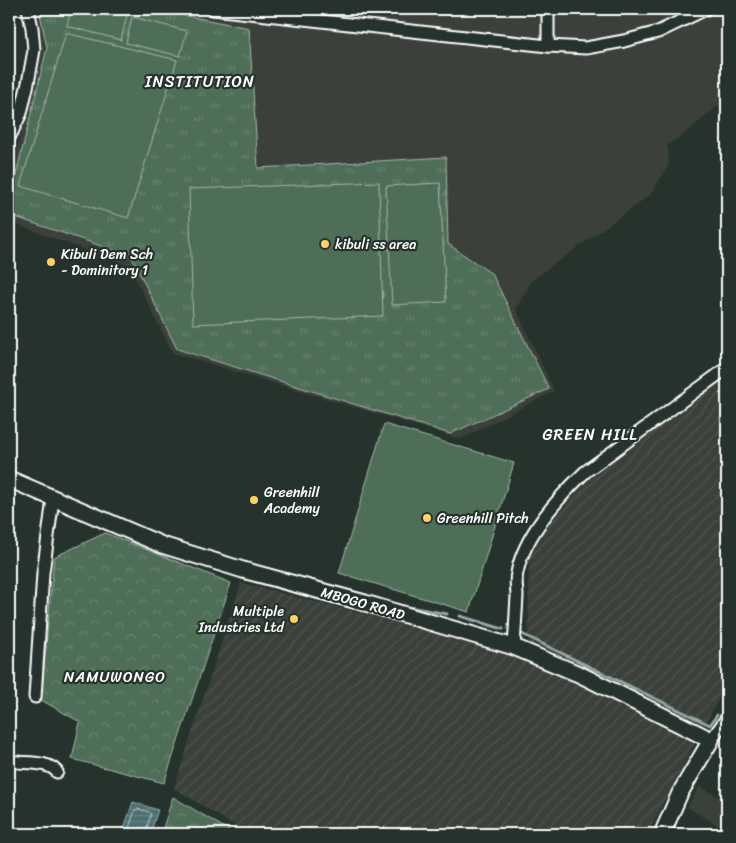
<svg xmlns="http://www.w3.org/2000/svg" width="736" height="843" font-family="Sriracha,sans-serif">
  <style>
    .built { fill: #3b413a }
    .industrial { fill: url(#industrial-furrows) }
    .grass { fill: url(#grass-tufts); stroke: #a7b6ac }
    .forest { fill: url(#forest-crowns); stroke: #a7b6ac }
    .pitch { fill: #4f6e58; stroke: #a7b6ac }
    .water { fill: url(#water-rules); stroke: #93a9aa }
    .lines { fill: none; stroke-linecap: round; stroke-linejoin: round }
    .shore { stroke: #b7c5c6; stroke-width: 1 }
    .stream { stroke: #93a9aa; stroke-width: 3 }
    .street-casing { stroke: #fff; stroke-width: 15 }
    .secondary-casing { stroke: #fff; stroke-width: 19 }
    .street { stroke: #26332d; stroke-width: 11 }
    .secondary { stroke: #26332d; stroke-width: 15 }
    .poi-dot { fill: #ffd166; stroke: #26332d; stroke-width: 2 }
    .labels { text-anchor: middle; stroke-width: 4.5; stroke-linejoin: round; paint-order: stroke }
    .poi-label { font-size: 14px; fill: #fff; stroke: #26332d; text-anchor: start }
    .street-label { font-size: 14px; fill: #fff; stroke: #26332d }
    .neighbourhood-label { font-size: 15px; letter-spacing: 1px; fill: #fff; stroke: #26332d }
    .quarter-label { font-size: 16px; letter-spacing: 1px; fill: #fff; stroke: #26332d }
  </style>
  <defs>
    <pattern id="industrial-furrows" width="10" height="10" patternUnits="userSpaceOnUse" patternTransform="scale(1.25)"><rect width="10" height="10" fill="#3b413a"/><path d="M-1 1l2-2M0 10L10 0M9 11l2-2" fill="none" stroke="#4f544e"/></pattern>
    <pattern id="grass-tufts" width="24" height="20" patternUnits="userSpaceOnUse" patternTransform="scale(1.25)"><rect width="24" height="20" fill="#4f6e58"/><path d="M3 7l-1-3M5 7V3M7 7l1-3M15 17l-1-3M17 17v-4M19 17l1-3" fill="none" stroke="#698471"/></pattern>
    <pattern id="forest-crowns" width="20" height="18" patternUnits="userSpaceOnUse" patternTransform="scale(1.25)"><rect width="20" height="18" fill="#4f6e58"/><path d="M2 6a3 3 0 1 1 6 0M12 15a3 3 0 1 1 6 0" fill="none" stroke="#698471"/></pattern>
    <pattern id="water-rules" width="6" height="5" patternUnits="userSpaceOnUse" patternTransform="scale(1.25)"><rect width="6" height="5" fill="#4b6f71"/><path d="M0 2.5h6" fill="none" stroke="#668586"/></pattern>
  </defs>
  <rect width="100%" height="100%" fill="#26332d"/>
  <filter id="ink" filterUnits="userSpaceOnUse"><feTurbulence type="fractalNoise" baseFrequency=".02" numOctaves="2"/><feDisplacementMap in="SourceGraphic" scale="10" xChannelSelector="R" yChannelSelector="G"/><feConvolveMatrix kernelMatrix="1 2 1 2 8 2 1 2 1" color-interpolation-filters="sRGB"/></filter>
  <g filter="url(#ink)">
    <!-- built -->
    <g class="built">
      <path d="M33,9H727V104L716,107L682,136L667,145L669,165L650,195L532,280L516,309L554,391L461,439L173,353L129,266L9,222V183L42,44Z"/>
      <path d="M700,786L727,802V831L687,807Z"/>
    </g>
    <!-- industrial -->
    <path class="industrial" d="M727,373V683L647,834H248L174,788L241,583L528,655L529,549L582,485Z"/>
    <!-- grass -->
    <path class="grass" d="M39,9H152L249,28L258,168L446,157L448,244L492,274L549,389L450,434L177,349L131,256L9,215V203L47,48Z"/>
    <!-- forest -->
    <g class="forest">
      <path d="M105,533L231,583L164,783L72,759L80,722L41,700L54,557Z"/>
      <path d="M173,797L235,834H161Z"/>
    </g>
    <!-- pitch -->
    <g class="pitch">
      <path d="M71,9H101L127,15L121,40L67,26Z"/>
      <path d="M132,17L187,31L180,56L126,43Z"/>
      <path d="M66,33L177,60L128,218L20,186Z"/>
      <path d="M379,182L383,316L193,324L189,189Z"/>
      <path d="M440,183L446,302L392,305L386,186Z"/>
      <path d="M384,424L514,463L469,612L339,573Z"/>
    </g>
    <!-- water -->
    <path class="water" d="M133,802L158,810L150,834H122Z"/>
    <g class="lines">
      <!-- shore -->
      <path class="shore" d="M127,834L135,810L138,809L149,812L151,814L145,834"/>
      <!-- stream -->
      <g class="stream">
        <path d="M388,603L447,614"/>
        <path d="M460,616L503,629"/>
        <path d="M520,633L710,725L717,715"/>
        <path d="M722,705L727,695"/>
      </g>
      <defs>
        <g id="street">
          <path d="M213,9L548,46L586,48L624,41L658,32L706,9"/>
          <path d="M548,9V46"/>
          <path d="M9,138L21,113L28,83L34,50L32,28L28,9"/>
          <path d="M514,647C515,630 516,613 517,596C517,589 515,581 517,573C524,535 558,498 585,472L727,368"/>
          <path d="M35,697L43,573L53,499"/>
          <path d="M711,740L727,718"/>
          <path d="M9,761C23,764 48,760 57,772"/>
        </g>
        <path id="secondary" d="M9,479L162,545L243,570L365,603L514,647L581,675L711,740L680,793L662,834"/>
      </defs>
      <!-- street casing -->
      <use href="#street" class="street-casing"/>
      <!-- secondary casing -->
      <use href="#secondary" class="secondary-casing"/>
      <!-- street -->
      <use href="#street" class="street"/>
      <!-- secondary -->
      <use href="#secondary" class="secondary"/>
    </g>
  </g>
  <!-- markers -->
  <g class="poi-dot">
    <circle cx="325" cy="244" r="5"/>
    <circle cx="51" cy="262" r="5"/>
    <circle cx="254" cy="500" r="5"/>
    <circle cx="427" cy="518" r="5"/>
    <circle cx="294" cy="619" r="5"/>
  </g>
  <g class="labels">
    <!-- poi labels -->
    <g class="poi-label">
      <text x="335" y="249">kibuli ss area</text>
      <text x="61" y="259">Kibuli Dem Sch<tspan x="61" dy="16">- Dominitory 1</tspan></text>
      <text x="264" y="497">Greenhill<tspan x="264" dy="16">Academy</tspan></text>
      <text x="437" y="523">Greenhill Pitch</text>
      <text x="284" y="616" text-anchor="end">Multiple<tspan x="284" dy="16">Industries Ltd</tspan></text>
    </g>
    <!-- street labels -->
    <g class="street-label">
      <text transform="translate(363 603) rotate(16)" y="5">MBOGO ROAD</text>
    </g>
    <!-- neighbourhood labels -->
    <g class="neighbourhood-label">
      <text x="115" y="682">NAMUWONGO</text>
    </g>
    <!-- quarter labels -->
    <g class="quarter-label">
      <text x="200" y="87">INSTITUTION</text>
      <text x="590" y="440">GREEN HILL</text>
    </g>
  </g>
  <!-- margin -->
  <rect width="736" height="843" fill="none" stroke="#26332d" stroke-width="30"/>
  <rect x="15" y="15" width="706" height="813" fill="none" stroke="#fff" stroke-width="2" filter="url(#ink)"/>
</svg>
